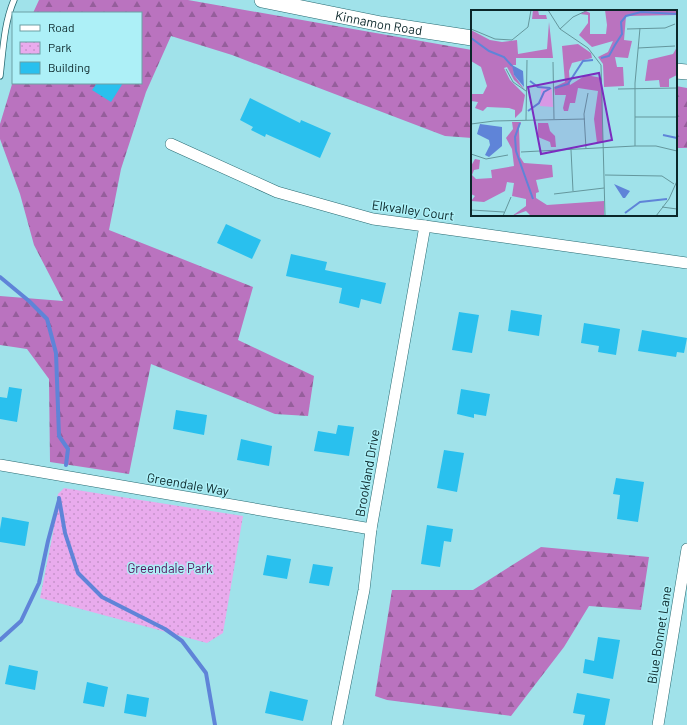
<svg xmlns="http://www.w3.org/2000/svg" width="687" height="725" font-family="Barlow,sans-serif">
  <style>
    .forest { fill: url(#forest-firs) }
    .park { fill: url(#park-dots) }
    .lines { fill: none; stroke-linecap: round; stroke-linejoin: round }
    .stream { stroke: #5f84d8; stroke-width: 4 }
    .building { fill: #29c0ee }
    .lane-casing { stroke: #286a72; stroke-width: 7 }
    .street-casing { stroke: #286a72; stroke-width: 12 }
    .secondary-casing { stroke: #286a72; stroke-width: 16 }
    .lane { stroke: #fff; stroke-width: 5.5 }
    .street { stroke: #fff; stroke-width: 11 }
    .secondary { stroke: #fff; stroke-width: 15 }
    .labels { text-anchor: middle; stroke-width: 3; stroke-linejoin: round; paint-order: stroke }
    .street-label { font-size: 13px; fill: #0a2629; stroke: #adf0f7 }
    .park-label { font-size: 13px; fill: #56145b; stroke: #adf0f7 }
    .inset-river { fill: none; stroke: #5f84d8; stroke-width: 2 }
    .inset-road { fill: none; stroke: #64979d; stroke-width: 1 }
    .view { fill: #7b2cbf; fill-opacity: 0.15; stroke: #7b2cbf; stroke-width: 2 }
    .inset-edge { fill: none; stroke: #0a2629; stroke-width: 2 }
  </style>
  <defs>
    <pattern id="forest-firs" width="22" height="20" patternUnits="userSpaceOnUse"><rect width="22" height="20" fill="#ba73bf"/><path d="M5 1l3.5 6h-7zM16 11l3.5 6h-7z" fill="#955e9b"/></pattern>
    <pattern id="park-dots" width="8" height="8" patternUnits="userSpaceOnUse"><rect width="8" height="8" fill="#e9abed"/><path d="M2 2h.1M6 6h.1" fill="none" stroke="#c693cb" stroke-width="1.8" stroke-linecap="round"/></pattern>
  </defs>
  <rect width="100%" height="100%" fill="#a0e2ea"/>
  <!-- forest -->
  <g class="forest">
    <path d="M39,0H188L472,50V138L445,136L232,55L171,36L146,92L121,169L109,230L253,287L238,340L314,376L308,416L275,414L151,364L129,474L50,462L49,379L27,349L0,345V296L63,301L34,245L20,194L0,139V124L13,81V83H141V13H33Z"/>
    <path d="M676,86L687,88V148H676Z"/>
    <path d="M541,547L649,557L641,610L589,606L564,647L511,716L387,700L375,696L392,590H473Z"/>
  </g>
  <!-- park -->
  <path class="park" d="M64,488L243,516L223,633L207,643L40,598L53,533L58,494Z"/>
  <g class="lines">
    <!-- stream -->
    <g class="stream">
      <path d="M0,277L29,301L47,319L56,353L59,436L68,449L66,465"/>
      <path d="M59,498L65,533L78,573L102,597L165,629L182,641L206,673L215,725"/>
      <path d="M0,640L21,621L39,583L48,541L59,500"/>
    </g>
  </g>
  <!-- building -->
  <g class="building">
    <path d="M97,83H123L111,102L92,90Z"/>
    <path d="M250,98L300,123L301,120L331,133L320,158L266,134L265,137L251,130L253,127L240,120Z"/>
    <path d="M226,224L261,240L252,259L217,243Z"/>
    <path d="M291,254L327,262L325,270L386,283L381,304L361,299L359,308L339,303L342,288L286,276Z"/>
    <path d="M511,310L542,315L539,336L508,331Z"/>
    <path d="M459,312L479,315L472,353L452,350Z"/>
    <path d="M584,323L620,329L616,355L598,352L599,346L581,343Z"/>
    <path d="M642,330L687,338L684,353L677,352L676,357L638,351Z"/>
    <path d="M9,387L22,389L17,422L0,419V397L7,398Z"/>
    <path d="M461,389L490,394L486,416L474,414V418L457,414Z"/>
    <path d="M176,410L207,415L204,435L173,429Z"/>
    <path d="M338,425L354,427L349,456L314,451L318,431L336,434Z"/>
    <path d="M241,439L272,446L269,466L237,460Z"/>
    <path d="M444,450L464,453L457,492L437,488Z"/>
    <path d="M616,478L644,482L638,522L617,519L620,495L613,494Z"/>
    <path d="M2,517L29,522L25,546L0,542V529Z"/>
    <path d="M427,525L453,529L451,542L444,541L440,567L421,564Z"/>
    <path d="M267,555L291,559L287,579L263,575Z"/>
    <path d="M313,564L333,567L329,586L309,583Z"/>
    <path d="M598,637L620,640L613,679L583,673L585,659L594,661Z"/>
    <path d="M9,665L38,671L35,690L5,684Z"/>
    <path d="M87,682L108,687L104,707L83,703Z"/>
    <path d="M270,691L308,700L303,721L265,713Z"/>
    <path d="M577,693L610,699L605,725H583L585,715L573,713Z"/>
    <path d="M127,694L149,698L146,717L124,713Z"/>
  </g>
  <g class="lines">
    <defs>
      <path id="lane" d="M0,76C3,51 4,23 14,0"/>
      <g id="street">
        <path d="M171,144L277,192L373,219L425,226L687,263"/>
        <path d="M0,465L371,529"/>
        <path d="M337,725L364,590L371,529L425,226"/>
        <path d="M658,725L687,549"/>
      </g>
      <g id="secondary">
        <path id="s1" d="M262,0L381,24L472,38"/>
        <path d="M676,71L687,72"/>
      </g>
    </defs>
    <!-- lane casing -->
    <use href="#lane" class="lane-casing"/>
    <!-- street casing -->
    <use href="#street" class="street-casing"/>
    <!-- secondary casing -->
    <use href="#secondary" class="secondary-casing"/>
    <!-- lane -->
    <use href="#lane" class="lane"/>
    <!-- street -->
    <use href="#street" class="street"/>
    <!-- secondary -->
    <use href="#secondary" class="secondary"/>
  </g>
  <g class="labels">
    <!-- street labels -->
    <g class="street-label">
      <text dy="5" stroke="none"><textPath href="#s1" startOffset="119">Kinnamon Road</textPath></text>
      <text transform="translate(413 210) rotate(8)" y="5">Elkvalley Court</text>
      <text transform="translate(367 473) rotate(-80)" y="5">Brookland Drive</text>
      <text transform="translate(188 484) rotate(10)" y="5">Greendale Way</text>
      <text transform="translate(659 635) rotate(-81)" y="5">Blue Bonnet Lane</text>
    </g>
    <!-- park labels -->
    <g class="park-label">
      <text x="170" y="573">Greendale Park</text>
    </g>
  </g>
  <!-- overview -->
  <g transform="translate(471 10)">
    <rect width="206" height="206" fill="#a0e2ea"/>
    <path d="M62,0H67L68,5H75L76,9H61ZM134,0H206V5L155,6L153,30L161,31L157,48L144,47L146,57H152L153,76L133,77L132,54L127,47L137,42L142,31L121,37L108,25L117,13V5L109,4L115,1L119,3V24H135L136,15ZM78,12L82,48H45V55H42L43,65L54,80L43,70L36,57L33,58L39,70L54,85L51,101L44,108V100L38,98L16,97L12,101L4,98L7,92L0,91V84H12L16,76L10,57L0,51V20L19,30L31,32L46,30L47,44L76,39ZM107,34L120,43L121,48L101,53L98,61L99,75L115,65L131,68L132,133H126L123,109L127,81L107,78L104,93H99L97,101H93L92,98L95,85H84L83,77L94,72L91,36ZM206,37V65L198,69V77H189L188,70L174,71L177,50L202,44ZM41,112H50L48,118L49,147L53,153L81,155L82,167L65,170L68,182L65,183V188L76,195L133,191V206H60L55,201L41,206L55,196V189L41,186L43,173L36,172L34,181L13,192L0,191L4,186L0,184V156L4,149L9,150L8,159L3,160L1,165L5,169L21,168L20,160L43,156L41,139L35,128L42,119ZM67,113H77L79,121L84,126L85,137H80L79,132L67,127Z" fill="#ba73bf"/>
    <path d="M70,78L81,79L82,97L69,96Z" fill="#e9abed"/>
    <path d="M41,55L52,61L53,77L43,65ZM9,114L31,117V136L18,147L14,145L19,135L18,130L6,124ZM143,174L159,181L154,188H152Z" fill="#5f84d8"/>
    <path class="inset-river" d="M0,28L18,41L33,47L41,56M130,48L138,46L144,35L151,24L150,12L155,6L170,2L206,4M59,71L67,77L79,78M84,78L97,74L112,51L122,50M57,101L68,93L73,82L80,78M49,113L44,127L45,141L62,189M192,125L206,128M154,203L169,192L196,189"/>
    <path class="inset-road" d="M77,0L89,19L117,38L130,55L134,206M0,19L24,29L41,30L57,17L60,0M89,19L102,7L117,0M156,19L194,18L204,14M167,38L204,36M82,52L83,109M35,59L42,72L55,81M147,79L206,78M164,107H206M55,110L56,50M0,114L23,111L114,109M164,136V73L169,18M115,139L113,104L117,83M100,140L102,181M50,142L164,136H185L206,141M0,144L15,149L37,145M134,165L191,166L203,174M83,184L133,178M191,197L206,199M0,200L33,202M32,206L40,187M185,206L198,189L206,171"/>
    <path class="view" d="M128,63L141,130L70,144L57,77Z"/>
    <rect width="206" height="206" class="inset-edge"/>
  </g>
  <!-- legend -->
  <rect x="12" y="12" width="130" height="72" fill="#adf0f7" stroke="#6c9fa5"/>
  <rect x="20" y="25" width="20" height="6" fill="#ffffff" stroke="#6c9fa5"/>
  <text x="48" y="32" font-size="12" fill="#0a2629">Road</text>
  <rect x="20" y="42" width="20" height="12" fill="url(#park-dots)" stroke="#6c9fa5"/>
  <text x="48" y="52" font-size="12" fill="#0a2629">Park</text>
  <rect x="20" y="62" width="20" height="12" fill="#29c0ee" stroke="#6c9fa5"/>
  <text x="48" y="72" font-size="12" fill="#0a2629">Building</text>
</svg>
